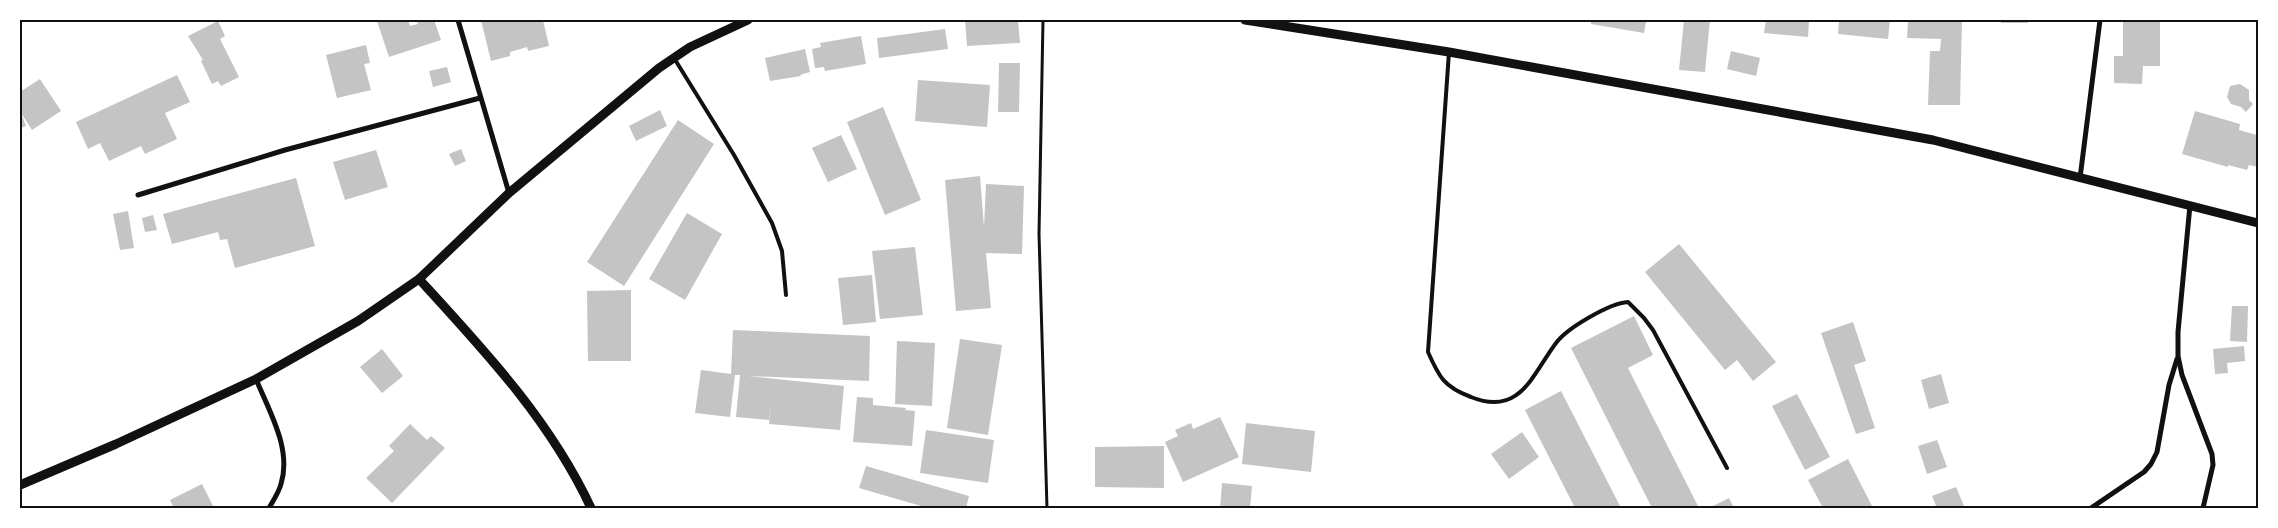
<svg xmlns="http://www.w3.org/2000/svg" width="2278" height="528" font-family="Merriweather,serif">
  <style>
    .building { fill: #c4c4c4 }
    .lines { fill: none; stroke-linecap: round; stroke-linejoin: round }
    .path { stroke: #111; stroke-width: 3 }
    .service { stroke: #111; stroke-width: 4 }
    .minor { stroke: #111; stroke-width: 5 }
    .tertiary { stroke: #111; stroke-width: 9 }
    .neatline { fill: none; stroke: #111; stroke-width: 2 }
  </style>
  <rect width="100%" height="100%" fill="#fff"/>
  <!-- building -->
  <g class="building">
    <path d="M380,20H408L410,26L418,24L416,20H434L441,40L389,57L377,21Z"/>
    <path d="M481,20H543L549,46L528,51L527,47L510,52V56L491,61Z"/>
    <path d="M965,20H1018L1020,43L967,46Z"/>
    <path d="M1591,20H1642L1646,22L1644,33L1591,24Z"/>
    <path d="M1684,20H1710L1705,72L1679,70Z"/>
    <path d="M1766,20H1809L1808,37L1764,33Z"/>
    <path d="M1829,20H1890L1888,39L1838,34L1839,22Z"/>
    <path d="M1908,20H1962L1960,105H1928L1930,51H1940L1941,39L1907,38Z"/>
    <rect x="2001" y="20" width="27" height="3"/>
    <path d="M2123,20H2160V66H2143L2142,84L2114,83V56H2123Z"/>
    <path d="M218,21L225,36L220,39L239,77L221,86L218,81L212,84L201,61L203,60L188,36Z"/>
    <path d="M945,29L948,49L879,58L877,38Z"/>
    <path d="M861,36L866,64L825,71L824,67L815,68L812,49L821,47L820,43Z"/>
    <path d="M366,45L370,63L364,64L371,90L337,98L326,55Z"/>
    <path d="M805,49L810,72L800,75L801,76L770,81L765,58Z"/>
    <path d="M1731,51L1760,58L1756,76L1727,69Z"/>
    <path d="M999,63H1020L1019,112H998Z"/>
    <path d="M447,67L451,82L433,87L429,71Z"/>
    <path d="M177,75L190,102L165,113L177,139L145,154L141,146L109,161L100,143L88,149L76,122Z"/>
    <path d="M40,79L61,111L32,130L21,113L26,126L20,128V92Z"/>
    <path d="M918,80L990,85L987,127L915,121Z"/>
    <path d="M2240,84L2249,90V100L2253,104L2246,112L2241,107L2231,104L2227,97L2230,86Z"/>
    <path d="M883,107L921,200L885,215L847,122Z"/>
    <path d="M660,110L667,126L636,141L629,126Z"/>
    <path d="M2195,111L2240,124L2239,130L2257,135L2258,167L2249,165L2247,170L2228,165V167L2182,154Z"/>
    <path d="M678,120L714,144L624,286L587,262Z"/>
    <path d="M841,135L857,169L828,182L812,148Z"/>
    <path d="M461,149L466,161L455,166L449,154Z"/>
    <path d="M376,150L388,187L345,200L333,162Z"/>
    <path d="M980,176L984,227L986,184L1024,186L1022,254L986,253L991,308L956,311L945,180Z"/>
    <path d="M296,178L315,246L235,268L227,239L220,240L218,232L172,244L163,214Z"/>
    <path d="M128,211L134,248L120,250L113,214Z"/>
    <path d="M687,213L722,234L685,300L649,279Z"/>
    <path d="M153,215L157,230L145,232L142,218Z"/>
    <path d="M1679,244L1776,362L1753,381L1737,360L1725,370L1645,272Z"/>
    <path d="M915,247L923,315L880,319L872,251Z"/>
    <path d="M872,275L876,322L843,325L838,278Z"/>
    <path d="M631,290V361H588L587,291Z"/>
    <path d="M2232,306H2248L2247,342L2230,341Z"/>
    <path d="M1634,316L1653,355L1628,368L1699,508H1652L1571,348Z"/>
    <path d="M1853,322L1866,361L1854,365L1875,428L1856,434L1821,333Z"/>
    <path d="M733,330L870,336L869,381L748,376L844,386L840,430L769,424L771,402L769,420L736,417L740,375H735L730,417L695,413L701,370L731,374Z"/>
    <path d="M960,339L1002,345L988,435L947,428Z"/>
    <path d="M897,341L935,343L932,406L895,404Z"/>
    <path d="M2244,346L2245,361L2227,363L2228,373L2215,374L2213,349Z"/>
    <path d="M382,349L403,376L382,393L360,367Z"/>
    <path d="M1941,374L1949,403L1929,409L1921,380Z"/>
    <path d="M1561,391L1621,508H1575L1525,410Z"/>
    <path d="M1797,394L1830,457L1805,470L1772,406Z"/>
    <path d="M857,397L873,398V405L906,408L905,410L915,411L912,446L853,442Z"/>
    <path d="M1220,417L1239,457L1183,482L1165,442L1178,436L1175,430L1191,423L1193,429Z"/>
    <path d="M1246,423L1315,431L1311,472L1242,464Z"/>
    <path d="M410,424L427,440L431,436L445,448L392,503L366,478L394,451L389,446Z"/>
    <path d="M926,430L994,440L988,483L920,473Z"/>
    <path d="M1522,432L1539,457L1509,479L1491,454Z"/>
    <path d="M1937,440L1947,467L1927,474L1918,446Z"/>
    <path d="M1164,446V488L1095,487V447Z"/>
    <path d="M1848,459L1873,508H1823L1808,480Z"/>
    <path d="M866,466L969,496L966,508H928L859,488Z"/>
    <path d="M1222,483L1252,486L1250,508H1220Z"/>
    <path d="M202,484L214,508H174L170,500Z"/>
    <path d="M1956,487L1964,506L1958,508H1937L1932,496Z"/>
    <path d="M1729,498L1734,508H1709Z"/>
  </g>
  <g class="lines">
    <!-- path -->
    <path class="path" d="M1043,20L1039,234L1047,508"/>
    <!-- service -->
    <g class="service">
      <path d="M1449,52L1428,352C1439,377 1444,387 1471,397C1520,417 1532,375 1556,343C1567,328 1610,303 1628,302L1644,318L1653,330L1727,468"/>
      <path d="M674,58L734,155L772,223L782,251L786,295"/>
    </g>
    <!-- minor -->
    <g class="minor">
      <path d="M458,20L509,193"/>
      <path d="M2080,178L2100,20"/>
      <path d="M138,195L285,150L480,98"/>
      <path d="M2190,205L2178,332V356L2182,375L2212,454L2213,465L2203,508"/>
      <path d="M256,379C269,411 292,449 281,484C279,492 273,501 269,508"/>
      <path d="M2091,508L2144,472L2151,464L2157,452L2169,385L2177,359"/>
    </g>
    <!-- tertiary -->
    <g class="tertiary">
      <path d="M1245,20L1449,52L1933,140L2258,223"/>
      <path d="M419,279C484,350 550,420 591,508"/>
      <path d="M20,485L116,444L256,379L358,321L419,279L509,193L659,68L690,47L748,20"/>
    </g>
  </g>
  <!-- border -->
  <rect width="2278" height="528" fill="none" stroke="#ffffff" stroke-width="42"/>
  <rect x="21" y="21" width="2236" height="486" class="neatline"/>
</svg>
